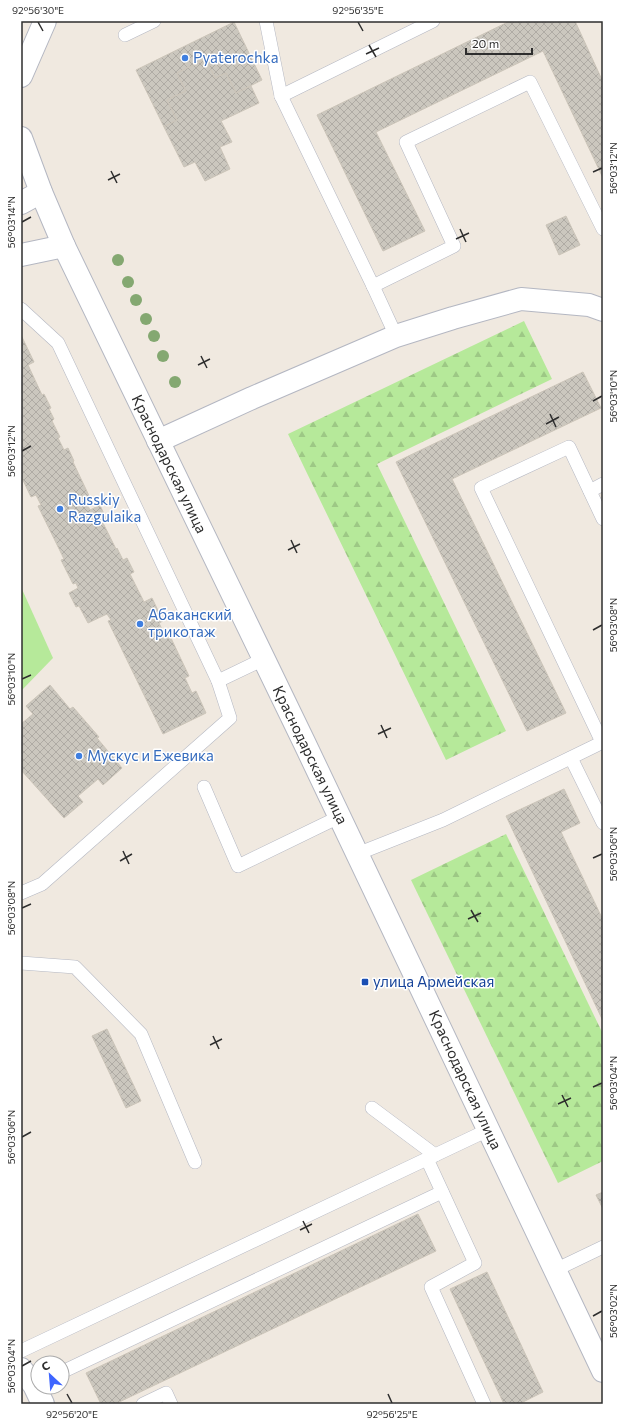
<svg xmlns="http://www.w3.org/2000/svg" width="624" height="1425" font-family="Commissioner,sans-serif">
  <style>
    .forest { fill: url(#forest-firs) }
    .park { fill: #b6e99a }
    .building { fill: url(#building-cross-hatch); stroke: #ccc5b9 }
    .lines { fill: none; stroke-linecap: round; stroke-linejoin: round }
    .lane-casing { stroke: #b4b7c2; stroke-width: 14 }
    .street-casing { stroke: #b4b7c2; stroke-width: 24 }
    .secondary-casing { stroke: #b4b7c2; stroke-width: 24 }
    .lane { stroke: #fff; stroke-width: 13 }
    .street { stroke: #fff; stroke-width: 22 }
    .secondary { stroke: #fff; stroke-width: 22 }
    .tree { fill: #84a871 }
    .ticks { fill: none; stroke: #2e2e2e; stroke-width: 1.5 }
    .shop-dot { fill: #3f7fe0; stroke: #fff; stroke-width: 1.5 }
    .transit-dot { fill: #1a4fb4; stroke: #fff; stroke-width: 1.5 }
    .labels { text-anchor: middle; stroke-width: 3; stroke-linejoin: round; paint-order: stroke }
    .shop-label { font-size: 15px; fill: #366cbe; stroke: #fff; text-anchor: start }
    .street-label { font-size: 15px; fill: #2e2e2e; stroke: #fff }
    .transit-label { font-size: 15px; fill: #164399; stroke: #fff; text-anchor: start }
    .neatline { fill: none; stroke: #2e2e2e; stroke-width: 1.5 }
    .ticks-label { font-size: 10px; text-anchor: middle; fill: #2e2e2e }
  </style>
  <defs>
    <pattern id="forest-firs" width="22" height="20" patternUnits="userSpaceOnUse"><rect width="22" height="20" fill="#b6e99a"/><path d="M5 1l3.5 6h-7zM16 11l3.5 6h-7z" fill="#9dc885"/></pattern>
    <pattern id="building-cross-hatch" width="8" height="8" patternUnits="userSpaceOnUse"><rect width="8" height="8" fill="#cbc7be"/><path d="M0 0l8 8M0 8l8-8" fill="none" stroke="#afaba4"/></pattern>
  </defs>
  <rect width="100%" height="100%" fill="#f0e9e0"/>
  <!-- forest -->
  <g class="forest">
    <path d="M524,321L552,379L377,464L506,731L446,760L288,434Z"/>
    <path d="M506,834L603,1034V1161L558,1183L411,880Z"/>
  </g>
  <!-- park -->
  <path class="park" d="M21,587L53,658L21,691Z"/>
  <!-- building -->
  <g class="building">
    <path d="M510,21H575L603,82V178L543,51L376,132L425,231L383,251L317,115Z"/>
    <path d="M234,22L262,80L236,93L226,73L215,78L206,59L177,73L186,91L167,100L177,120L164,127L136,70Z"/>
    <path d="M206,59L215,78L226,73L236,93L251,86L259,103L221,121L232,142L220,147L230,169L205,181L195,162L184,167L164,127L177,120L167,100L186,91L177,73Z"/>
    <path d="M566,216L580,245L559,255L546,225Z"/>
    <path d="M21,335L34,362L28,365L42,395L44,394L51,408L49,409L54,419L52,421L60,437L58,438L64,450L68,448L74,461L73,462L92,502L87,504L90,510L100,505L107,521L103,523L116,549L117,548L123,560L127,558L134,572L130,574L144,602L152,598L163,621L159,623L166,638L170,636L189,676L185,678L192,693L196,691L206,713L163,734L108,621L111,620L107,614L88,623L79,606L76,607L69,593L78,588L76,583L73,584L61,560L64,559L38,506L41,505L36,495L31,497L21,476Z"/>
    <path d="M583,372L601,408L452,479L566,713L527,731L396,462Z"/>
    <path d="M50,685L70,709L73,707L99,737L97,738L122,768L103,785L98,779L78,796L83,802L64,818L21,770V724L33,714L26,706Z"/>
    <path d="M564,789L580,823L561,832L603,920V1021L506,816Z"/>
    <path d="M107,1029L141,1101L126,1108L92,1036Z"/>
    <path d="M603,1192V1209L596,1195Z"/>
    <path d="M418,1214L436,1251L115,1404H101L86,1373Z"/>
    <path d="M487,1272L543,1392L519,1404H504L450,1289Z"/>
  </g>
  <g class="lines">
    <defs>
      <g id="lane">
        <path d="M266,21L281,96L373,286L396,336"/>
        <path d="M125,35L154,21"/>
        <path d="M281,96L433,21"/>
        <path d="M373,286L454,246L406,142L530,82L603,229"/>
        <path d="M21,309L58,343L218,681L230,718L42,884L21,893"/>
        <path d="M590,491L603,484"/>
        <path d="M218,681L264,659"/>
        <path d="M602,742L481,488L569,447L603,519"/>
        <path d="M571,758L603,823"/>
        <path d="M204,787L238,866L339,817"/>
        <path d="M357,854L443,820L603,742"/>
        <path d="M21,963L75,967L141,1034L195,1162"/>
        <path d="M372,1108L435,1155"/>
        <path d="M427,1159L475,1263L431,1287L484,1404"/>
        <path d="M555,1270L603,1247"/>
        <path d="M21,1351L488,1130"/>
        <path d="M62,1372L442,1192"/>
        <path d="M143,1404L166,1393L171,1404"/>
      </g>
      <g id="street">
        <path d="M158,441L252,398L396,336L453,318L521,299L589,305L603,310"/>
        <path d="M21,1369L34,1385L43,1404"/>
      </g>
      <g id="secondary">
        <path d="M21,76L45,21"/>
        <path d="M21,138L41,192L64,246L304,742L603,1371"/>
        <path d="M21,203L41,192"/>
        <path d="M21,255L64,246"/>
      </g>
    </defs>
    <!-- lane casing -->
    <use href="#lane" class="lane-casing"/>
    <!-- street casing -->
    <use href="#street" class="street-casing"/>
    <!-- secondary casing -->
    <use href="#secondary" class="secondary-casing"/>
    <!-- lane -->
    <use href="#lane" class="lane"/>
    <!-- street -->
    <use href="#street" class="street"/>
    <!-- secondary -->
    <use href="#secondary" class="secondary"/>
  </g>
  <!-- trees -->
  <g class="tree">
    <circle cx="118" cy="260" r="6"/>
    <circle cx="128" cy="282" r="6"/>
    <circle cx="136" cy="300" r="6"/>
    <circle cx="146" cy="319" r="6"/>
    <circle cx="154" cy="336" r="6"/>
    <circle cx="163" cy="356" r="6"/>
    <circle cx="175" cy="382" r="6"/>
  </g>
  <!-- ticks -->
  <path class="ticks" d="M38,22L43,31M358,22L363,31M369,45L376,57M366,54L379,48M111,171L117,183M593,172L602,168M108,180L120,174M22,222L31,217M460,229L466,242M456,239L469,233M201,356L207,368M198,365L210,359M593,401L602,396M550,414L556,427M546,424L559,417M22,451L31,446M291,540L297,553M288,550L300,544M593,630L602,625M22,679L31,675M381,725L387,738M378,734L391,728M123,851L129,864M593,858L602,854M120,861L132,854M22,908L31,904M471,910L478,922M468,919L481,913M213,1036L219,1049M210,1045L222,1039M593,1087L602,1083M562,1095L568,1107M558,1104L571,1098M22,1137L31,1132M303,1221L309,1233M300,1230L312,1224M593,1316L602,1311M22,1366L31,1361M67,1394L72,1403M388,1394L392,1403"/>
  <!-- markers -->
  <g class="shop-dot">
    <circle cx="185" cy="58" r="4"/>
    <circle cx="60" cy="509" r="4"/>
    <circle cx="140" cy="624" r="4"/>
    <circle cx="79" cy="756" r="4"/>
  </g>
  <rect class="transit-dot" x="361" y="978" width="8" height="8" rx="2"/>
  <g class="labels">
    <!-- shop labels -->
    <g class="shop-label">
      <text x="193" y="63">Pyaterochka</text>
      <text x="68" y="505">Russkiy<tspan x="68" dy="17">Razgulaika</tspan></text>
      <text x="148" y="620">Абаканский<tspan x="148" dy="17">трикотаж</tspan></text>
      <text x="87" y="761">Мускус и Ежевика</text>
    </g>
    <!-- street labels -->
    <g class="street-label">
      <text transform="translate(169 464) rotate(64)" y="5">Краснодарская улица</text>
      <text transform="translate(310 755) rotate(64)" y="5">Краснодарская улица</text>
      <text transform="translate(465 1080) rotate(65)" y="5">Краснодарская улица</text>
    </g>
    <!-- transit labels -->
    <g class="transit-label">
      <text x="373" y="987">улица Армейская</text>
    </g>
  </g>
  <!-- border -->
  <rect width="624" height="1425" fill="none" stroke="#ffffff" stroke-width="44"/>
  <!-- north arrow -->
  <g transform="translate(50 1375) rotate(334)"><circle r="19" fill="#ffffff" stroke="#ababab"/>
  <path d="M0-3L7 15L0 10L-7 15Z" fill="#3e65ff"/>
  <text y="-6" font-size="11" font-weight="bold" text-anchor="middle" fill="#2e2e2e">С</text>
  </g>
  <!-- scale -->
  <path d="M466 48v6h66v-6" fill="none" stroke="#2e2e2e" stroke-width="2"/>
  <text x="472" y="48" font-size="12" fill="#2e2e2e" stroke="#ffffff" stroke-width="3" paint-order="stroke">20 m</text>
  <rect x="22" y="22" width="580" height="1381" class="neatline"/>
  <g class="ticks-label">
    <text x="38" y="14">92°56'30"E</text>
    <text x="358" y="14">92°56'35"E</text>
    <text transform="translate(613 168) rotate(-90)" y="4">56°03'12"N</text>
    <text transform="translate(11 222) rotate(-90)" y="4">56°03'14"N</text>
    <text transform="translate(613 396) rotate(-90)" y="4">56°03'10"N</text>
    <text transform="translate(11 451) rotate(-90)" y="4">56°03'12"N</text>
    <text transform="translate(613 625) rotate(-90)" y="4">56°03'08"N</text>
    <text transform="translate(11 679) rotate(-90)" y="4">56°03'10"N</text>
    <text transform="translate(613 854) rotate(-90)" y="4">56°03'06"N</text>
    <text transform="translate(11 908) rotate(-90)" y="4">56°03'08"N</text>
    <text transform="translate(613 1083) rotate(-90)" y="4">56°03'04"N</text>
    <text transform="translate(11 1137) rotate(-90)" y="4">56°03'06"N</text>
    <text transform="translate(613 1311) rotate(-90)" y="4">56°03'02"N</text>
    <text transform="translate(11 1366) rotate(-90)" y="4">56°03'04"N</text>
    <text x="72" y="1418">92°56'20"E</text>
    <text x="392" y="1418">92°56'25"E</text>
  </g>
</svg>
